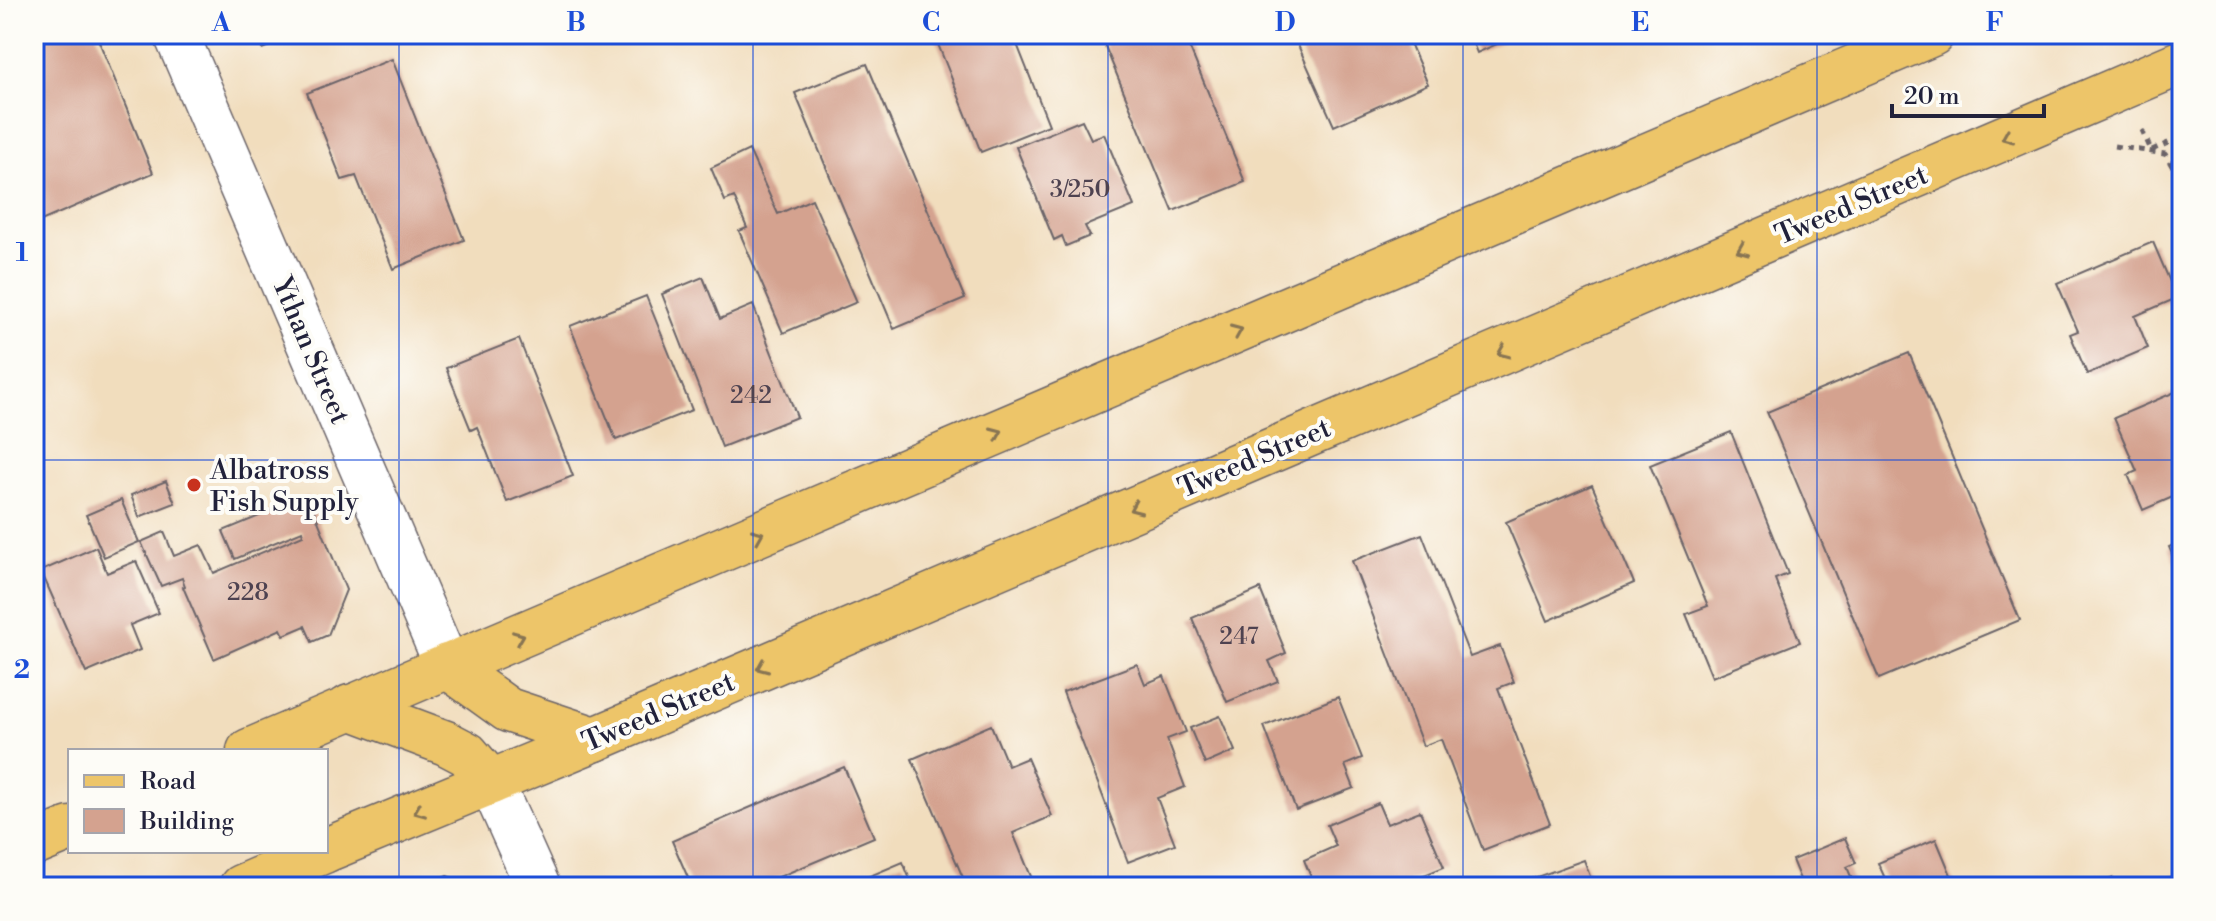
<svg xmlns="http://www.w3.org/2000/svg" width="2216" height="921" font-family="'Libre Bodoni',serif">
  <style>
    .building { fill: #d4a28f }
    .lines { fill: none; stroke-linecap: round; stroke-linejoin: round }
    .minor-casing { stroke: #6a6368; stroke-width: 47 }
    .major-casing { stroke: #6a6368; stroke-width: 47 }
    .path { stroke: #6a6368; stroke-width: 5; stroke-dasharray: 6 6; stroke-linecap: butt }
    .minor { stroke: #fff; stroke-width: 44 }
    .major { stroke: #edc569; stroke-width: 44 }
    .oneway { stroke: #887452 }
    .grid { fill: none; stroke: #1d4ed8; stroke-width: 2; stroke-opacity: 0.55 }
    .poi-dot { fill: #c8321e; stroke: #fdfcf7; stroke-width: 3 }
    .labels { text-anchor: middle; stroke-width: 8; stroke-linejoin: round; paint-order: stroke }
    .number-label { font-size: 24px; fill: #4e4250 }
    .street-label { font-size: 28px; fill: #22223b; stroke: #fdfcf7 }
    .poi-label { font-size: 28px; fill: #22223b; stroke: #fdfcf7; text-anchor: start }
    .neatline { fill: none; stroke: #1d4ed8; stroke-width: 3 }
    .grid-label { font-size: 26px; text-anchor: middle; font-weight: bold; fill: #1d4ed8 }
  </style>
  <rect width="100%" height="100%" fill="#fdfcf7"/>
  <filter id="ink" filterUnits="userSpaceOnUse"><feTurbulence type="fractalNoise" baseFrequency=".0125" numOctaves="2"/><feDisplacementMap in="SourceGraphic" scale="16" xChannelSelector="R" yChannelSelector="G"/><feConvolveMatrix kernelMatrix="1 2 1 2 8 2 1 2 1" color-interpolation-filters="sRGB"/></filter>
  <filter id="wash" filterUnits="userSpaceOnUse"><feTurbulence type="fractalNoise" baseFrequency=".006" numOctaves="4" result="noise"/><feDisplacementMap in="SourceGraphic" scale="32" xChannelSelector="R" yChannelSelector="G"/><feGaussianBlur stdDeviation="1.8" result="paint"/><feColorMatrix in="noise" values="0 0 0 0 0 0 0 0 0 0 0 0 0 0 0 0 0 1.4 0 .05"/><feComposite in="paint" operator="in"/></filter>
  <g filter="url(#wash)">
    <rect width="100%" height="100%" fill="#f1ddbd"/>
    <g id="blocks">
      <!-- building -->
      <g class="building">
        <path d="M34,34H96L153,173L34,224Z"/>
        <path d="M256,34H300L262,49Z"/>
        <path d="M934,34H1013L1049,125L981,152Z"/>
        <path d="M1100,34H1184L1245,182L1173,211Z"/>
        <path d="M1293,34H1406L1428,84L1334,126Z"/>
        <path d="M1469,34H1519L1477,53Z"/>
        <path d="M392,59L464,240L393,269L356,176L342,180L307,93Z"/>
        <path d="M867,64L965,299L894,329L795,93Z"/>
        <path d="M1082,120L1091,139L1104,134L1134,206L1085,226L1090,236L1066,246L1062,236L1054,240L1016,147Z"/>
        <path d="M749,150L778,214L812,199L857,302L783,333L739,231L747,228L734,197L725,201L711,168Z"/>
        <path d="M2153,242L2177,298L2135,316L2148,348L2087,374L2070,334L2078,331L2057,283Z"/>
        <path d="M703,277L720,319L753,305L797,417L722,447L662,294Z"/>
        <path d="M646,296L692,410L616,440L570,326Z"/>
        <path d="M519,339L573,476L507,502L477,427L471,430L446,368Z"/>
        <path d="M1909,353L2020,620L1879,679L1767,412Z"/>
        <path d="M2182,389V493L2143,510L2128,475L2137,471L2114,418Z"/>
        <path d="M1731,432L1788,574L1775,579L1800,642L1712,677L1686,614L1708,606L1650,465Z"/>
        <path d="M166,481L175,503L139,517L131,495Z"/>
        <path d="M1592,485L1634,583L1548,621L1506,522Z"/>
        <path d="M308,496L346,590L328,635L312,642L305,626L284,635L281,629L214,659L183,587L185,586L182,578L161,586L141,542L164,532L174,556L201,545L214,573L303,535L302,531L235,559L223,531Z"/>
        <path d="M121,500L139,542L104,557L86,515Z"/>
        <path d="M1422,534L1470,657L1500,646L1514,682L1498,688L1550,824L1483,850L1441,739L1423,746L1352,561Z"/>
        <path d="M2182,541V577L2169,547Z"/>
        <path d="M96,547L107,573L136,561L159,613L130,625L140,650L86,673L41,571Z"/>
        <path d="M1260,589L1286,653L1269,661L1278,681L1227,702L1192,618Z"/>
        <path d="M1137,664L1145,684L1164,676L1186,732L1167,739L1185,787L1157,798L1175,844L1128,862L1063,692Z"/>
        <path d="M1338,697L1362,758L1345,765L1354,788L1296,810L1264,726Z"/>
        <path d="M1220,716L1235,751L1205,764L1190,728Z"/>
        <path d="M991,725L1008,766L1027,758L1052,816L1013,833L1035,886L1033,887H967L912,759Z"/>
        <path d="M844,767L874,837L755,887H692L672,841Z"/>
        <path d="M1378,803L1387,824L1420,811L1444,867L1395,887H1315L1304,860L1336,846L1327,825Z"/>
        <path d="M1845,838L1856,863L1847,867L1854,884L1846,887H1803L1792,860Z"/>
        <path d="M1936,839L1956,887H1889L1878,863Z"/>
        <path d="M1584,860L1594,887H1518L1517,884Z"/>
        <path d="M903,862L913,887H844Z"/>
        <path d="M2182,872V887H2149Z"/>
        <path d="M447,876L463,882L474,887H422Z"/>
        <path d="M2113,878L2116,887H2093Z"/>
      </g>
    </g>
  </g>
  <g filter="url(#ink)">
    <use href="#blocks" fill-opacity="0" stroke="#6a6368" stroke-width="2"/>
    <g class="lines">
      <defs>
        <g id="minor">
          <path d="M176,34L447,666"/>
          <path d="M491,782L538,887"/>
        </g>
        <g id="major">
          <path d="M447,666L508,710L595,739"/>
          <path d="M350,707L446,743L467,754L491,782"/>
          <path d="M249,751L1932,34"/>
          <path d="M34,844L70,829"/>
          <path d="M326,850L595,739L2182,62"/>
          <path d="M241,887L324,851"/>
        </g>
      </defs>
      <!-- minor casing -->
      <use href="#minor" class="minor-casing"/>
      <!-- major casing -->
      <use href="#major" class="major-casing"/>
      <!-- path -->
      <g class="path">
        <path d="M2142,130L2151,150"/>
        <path d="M2114,146L2165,154L2175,171L2182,174"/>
        <path d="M2152,150L2177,139"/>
      </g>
      <!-- minor -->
      <use href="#minor" class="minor"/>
      <!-- major -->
      <use href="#major" class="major"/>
    </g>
    <!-- one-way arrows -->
    <defs><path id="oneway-chevron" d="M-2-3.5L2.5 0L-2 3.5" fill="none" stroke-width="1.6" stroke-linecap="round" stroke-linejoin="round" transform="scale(2)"/></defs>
    <g class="oneway">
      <use href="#oneway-chevron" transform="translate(2007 137) rotate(157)"/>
      <use href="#oneway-chevron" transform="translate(1742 250) rotate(157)"/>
      <use href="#oneway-chevron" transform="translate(1237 331) rotate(-23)"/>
      <use href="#oneway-chevron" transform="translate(1503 352) rotate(157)"/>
      <use href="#oneway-chevron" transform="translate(997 433) rotate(-23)"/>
      <use href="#oneway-chevron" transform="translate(1135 508) rotate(157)"/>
      <use href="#oneway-chevron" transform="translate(758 535) rotate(-23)"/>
      <use href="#oneway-chevron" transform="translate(519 637) rotate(-22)"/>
      <use href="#oneway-chevron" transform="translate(762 667) rotate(157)"/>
      <use href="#oneway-chevron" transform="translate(419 811) rotate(158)"/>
    </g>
  </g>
  <!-- grid -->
  <path class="grid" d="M399,34V887M753,34V887M1108,34V887M1463,34V887M1817,34V887M34,460H2182"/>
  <!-- markers -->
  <circle class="poi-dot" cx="194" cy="485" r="8"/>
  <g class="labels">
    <!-- number labels -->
    <g class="number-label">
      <text x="1080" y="197">3/250</text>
      <text x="751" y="403">242</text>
      <text x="248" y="600">228</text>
      <text x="1239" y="644">247</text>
    </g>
    <!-- street labels -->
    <g class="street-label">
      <text transform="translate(1851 204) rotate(-23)" y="10">Tweed Street</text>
      <text transform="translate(312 350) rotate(67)" y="10">Ythan Street</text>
      <text transform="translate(1254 457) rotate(-23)" y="10">Tweed Street</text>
      <text transform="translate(658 711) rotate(-23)" y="10">Tweed Street</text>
    </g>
    <!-- poi labels -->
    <g class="poi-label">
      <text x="210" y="479">Albatross<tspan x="210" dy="32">Fish Supply</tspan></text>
    </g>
  </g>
  <!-- margin -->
  <rect width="2216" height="921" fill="none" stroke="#fdfcf7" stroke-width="88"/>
  <!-- legend -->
  <rect x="68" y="749" width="260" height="104" fill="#fdfcf7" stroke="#a5a5ac" stroke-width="2"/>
  <rect x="84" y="775" width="40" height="12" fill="#edc569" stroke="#a5a5ac" stroke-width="2"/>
  <text x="140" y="789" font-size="24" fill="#22223b">Road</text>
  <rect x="84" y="809" width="40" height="24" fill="#d4a28f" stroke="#a5a5ac" stroke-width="2"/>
  <text x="140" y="829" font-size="24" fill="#22223b">Building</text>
  <!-- scale -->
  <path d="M1892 104v12h152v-12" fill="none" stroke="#22223b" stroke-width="4"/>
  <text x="1904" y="104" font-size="24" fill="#22223b" stroke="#fdfcf7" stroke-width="6" paint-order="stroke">20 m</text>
  <rect x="44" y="44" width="2128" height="833" class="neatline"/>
  <g class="grid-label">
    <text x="221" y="31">A</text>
    <text x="576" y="31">B</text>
    <text x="931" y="31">C</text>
    <text x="1285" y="31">D</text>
    <text x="1640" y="31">E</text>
    <text x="1995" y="31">F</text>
    <text x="22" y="261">1</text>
    <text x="22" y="678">2</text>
  </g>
</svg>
